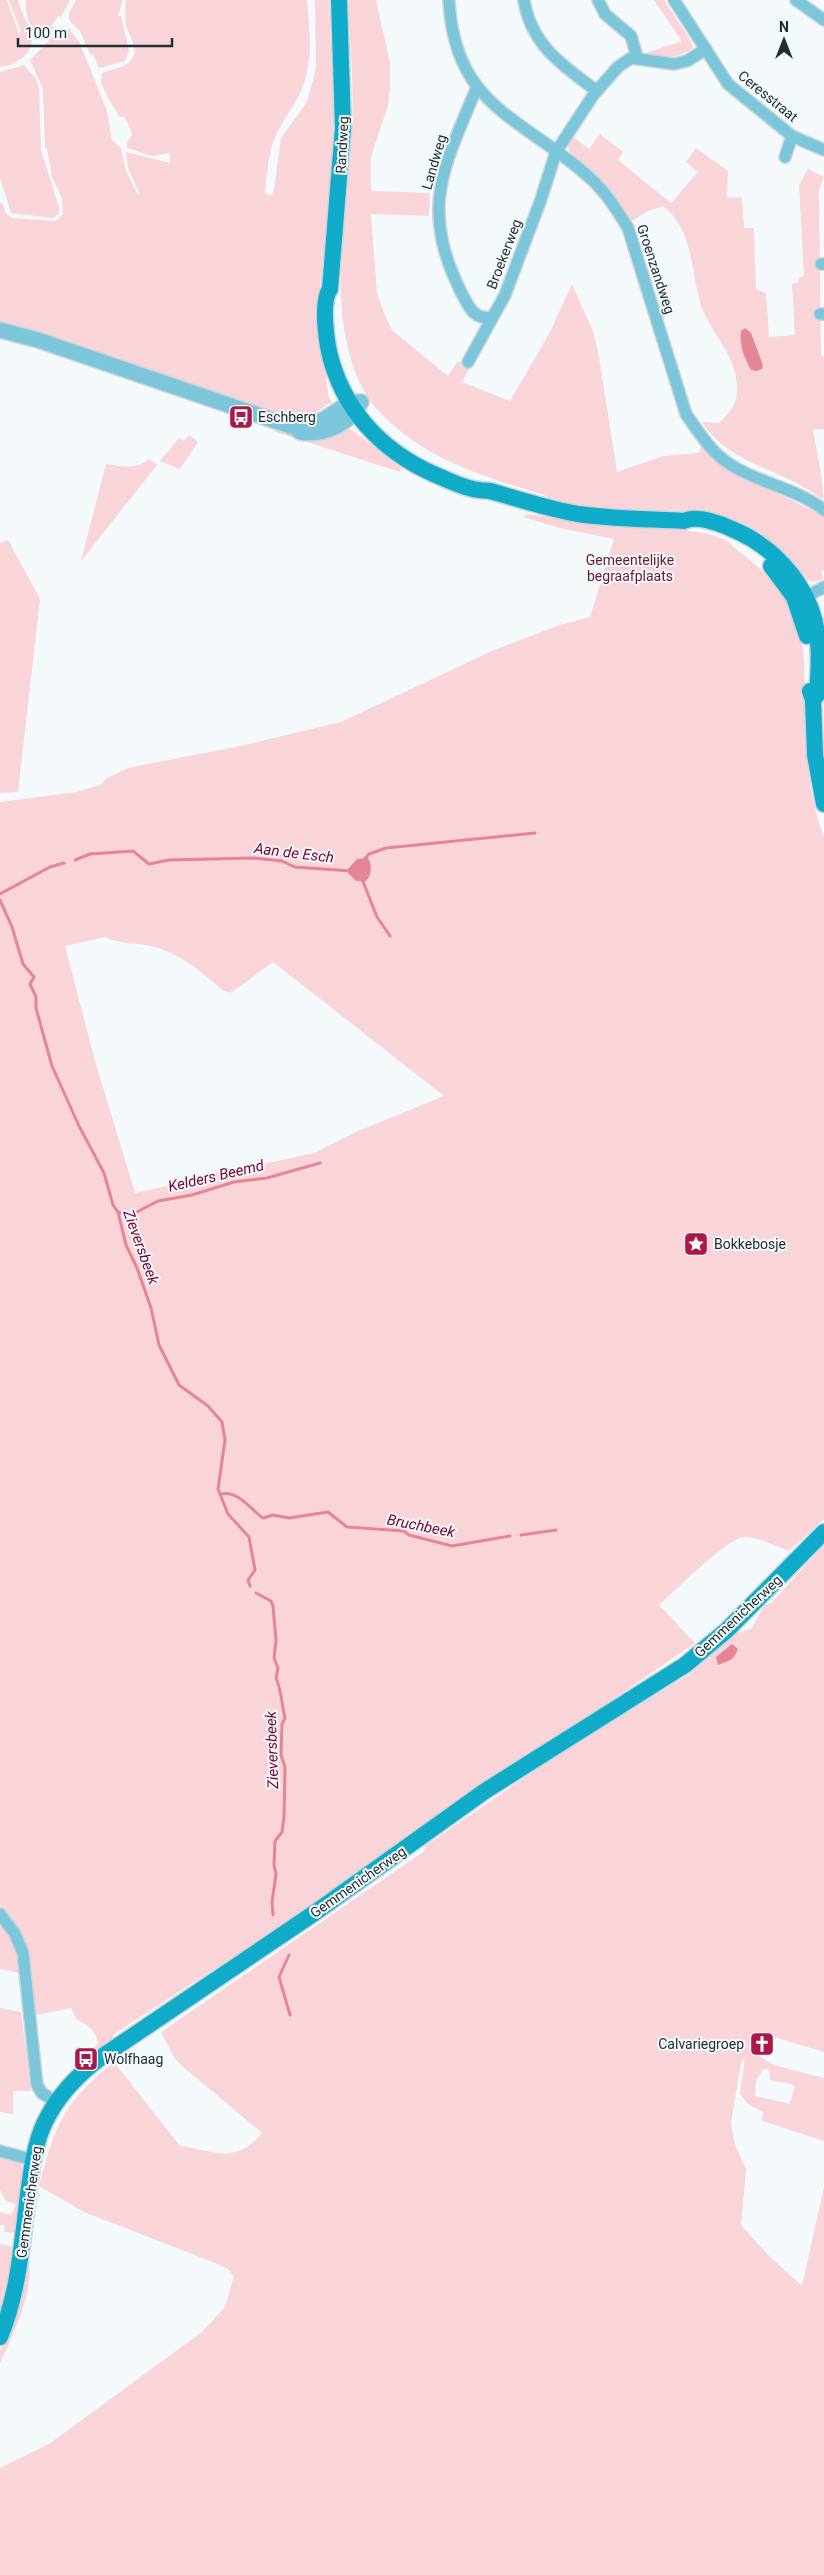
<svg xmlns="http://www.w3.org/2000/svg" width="824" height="2575" font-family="Roboto,sans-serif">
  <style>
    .green { fill: #f9d4d8; fill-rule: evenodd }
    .water { fill: #e48695 }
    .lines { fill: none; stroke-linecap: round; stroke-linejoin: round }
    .stream { stroke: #e48695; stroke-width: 3 }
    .minor-casing { stroke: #ced5d8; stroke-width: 14 }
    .tertiary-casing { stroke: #ced5d8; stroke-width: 18 }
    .secondary-casing { stroke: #ced5d8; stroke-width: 19 }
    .minor { stroke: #7bc6db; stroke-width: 11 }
    .tertiary { stroke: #7bc6db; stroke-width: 15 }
    .secondary { stroke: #11abca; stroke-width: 16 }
    .labels { text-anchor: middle; stroke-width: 4; stroke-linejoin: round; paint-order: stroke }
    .street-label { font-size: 14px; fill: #222e32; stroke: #f4fafc }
    .poi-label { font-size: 14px; fill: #222e32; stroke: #f4fafc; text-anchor: start }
    .park-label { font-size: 14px; fill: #6c182e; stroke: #f4fafc }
    .water-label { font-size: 15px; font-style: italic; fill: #7a022e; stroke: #f4fafc }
  </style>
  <rect width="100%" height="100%" fill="#f4fafc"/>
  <!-- green -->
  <g class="green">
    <path d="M0,0H7L19,34L21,32L9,0H18C23,22 44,42 22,58C15,63 9,66 0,67Z"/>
    <path d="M26,0H70L61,17L58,16L51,26L54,28L50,32L41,34C28,29 25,12 26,0Z"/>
    <path d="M76,0H123L118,16H121L129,51L125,61L99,68L93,54H90L80,31L69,20V13Z"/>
    <path d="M126,0H307C309,27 313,53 305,80C299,101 284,117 275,137C268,154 267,175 265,193L273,196L281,138L307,102L316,69L315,0H329L334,119L330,192L319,298L328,394L333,406L330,403C315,414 301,420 283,417L0,322V203L3,204L6,214L12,218L56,221L63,214L62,198L52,177L47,149L45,147L43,89L30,60L59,30L69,29L79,41L107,111L112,140L121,148L126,171L138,195L140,194L128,168L126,152L170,163V153L152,156L127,148V143L132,135L128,123L124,117L119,116L108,98L101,83L102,73C110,69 121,69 128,63C143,52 128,36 126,24C125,16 125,8 126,0Z"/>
    <path d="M347,0H376L390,63V85L388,106L371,156V191L430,193L429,216L371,214L377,293L384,313L392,330L448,376L458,361L470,368L462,382L510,401L550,332L572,284L593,331L598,351L617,472L663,456L699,453L701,447L733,472L822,515L824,517V570L821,572L824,579L814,582L803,579L695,512L667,510V513C632,511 593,512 558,502C552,500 547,496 541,494C481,476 419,457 376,408C355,385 345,343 342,313C337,258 348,202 351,147C355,98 351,49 347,0Z"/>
    <path d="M654,0H664L691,41L693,48C677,59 664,58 646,53L682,41Z"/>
    <path d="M24,65L36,79L39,88L41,150L59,207V213L53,218L11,213L0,178V72Z"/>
    <path d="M600,134L623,152L618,160L671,203L698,172L686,162L696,148L728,171L727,198L742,197L744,228H754L756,289L766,293L769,337L795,335L792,283H798L799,278L804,276L799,185L808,169L824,177L819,190L821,355L824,357V429H813C816,451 824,479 823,500C783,468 730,466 702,422L719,423C731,411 739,402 737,384C735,357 716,338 705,315C689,282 698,233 663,206L648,211L632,221L611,192L569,151L568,143L571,135L589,149Z"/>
    <path d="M346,426L402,466L400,472L273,431L275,429L288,433Z"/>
    <path d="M189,435L198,442L180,469L160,461L179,438L184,441Z"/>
    <path d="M149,459L157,465L81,561L106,464C120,466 138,470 149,459Z"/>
    <path d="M527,514C562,519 597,525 632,528C663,530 696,527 725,540C730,543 733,546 737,550C776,579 802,610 804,662C807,725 801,775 824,837V1519L789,1551C776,1547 759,1537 745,1537C728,1537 674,1592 659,1605L695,1643L334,1891L114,2034L113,2040L81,2061L78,2057L94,2049L98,2043C95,2029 88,2025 76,2019L71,2008L36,2015L29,1960L23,1936L0,1905V802L77,792L100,785L107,778L128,768L240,746L341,722L492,651L557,626L590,617L614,539L560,528L523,517ZM105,937C121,945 138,942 155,947C183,955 202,973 224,991L231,993L273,962L444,1096L356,1132L314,1153L251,1167L196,1175L171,1185L135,1193L95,1061L65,946Z"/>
    <path d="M8,540L40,599L18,792L0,793V543Z"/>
    <path d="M824,1545V2052L764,2034L758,2035L752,2052L774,2065L824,2078V2141L762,2121L763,2112L748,2104L740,2094L745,2058L742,2061L739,2074L731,2123L735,2145L746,2169L741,2225L770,2257L802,2286L824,2187V2575H0V2468L49,2444L202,2332L225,2307L234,2276L228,2269L213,2262L84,2212L39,2186C56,2124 63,2103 114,2062L180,2146C217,2151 234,2165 262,2133L182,2066L174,2057L161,2032L426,1850L425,1846L549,1761L688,1675L737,1633L751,1629L764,1606L772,1602ZM763,2069H769L770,2080L795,2085L790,2104L755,2096L756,2081Z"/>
    <path d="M0,1924L15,1946L20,1973L0,1969Z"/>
    <path d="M0,2008L21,2012L31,2091H13V2114L0,2112Z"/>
    <path d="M0,2156L20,2163L24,2169L16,2233L4,2232L5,2225H0V2212L11,2215L16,2204L6,2201L0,2190Z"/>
    <path d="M0,2244L15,2247L0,2321Z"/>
    <path d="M28,2262C36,2288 11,2339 0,2364V2351Z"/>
  </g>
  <!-- water -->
  <g class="water">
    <path d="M745,328L751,333L763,365L762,369L757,371L751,370C744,357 739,345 741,331Z"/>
    <path d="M368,858C372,864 372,875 366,881H356L348,873V869L357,859Z"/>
    <path d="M732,1644L738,1649C733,1662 729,1660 718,1665L716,1657Z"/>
  </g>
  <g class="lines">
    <!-- stream -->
    <g class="stream">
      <path d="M75,860L90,854L133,851L149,864L169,860L254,858L282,861L295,867L351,871"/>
      <path d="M363,861L369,854L386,848L535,833"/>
      <path d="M362,879L377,917L390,936"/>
      <path d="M0,894L50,867L64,863"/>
      <path d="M0,900L12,927L23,964L34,977L30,984L36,997V1008L52,1066L79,1126L104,1173L113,1205L118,1212L126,1245L137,1268L151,1308L159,1345L179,1385L208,1406L222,1422L225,1440L218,1489L228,1514L249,1537L255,1570L248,1580L250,1586"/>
      <path d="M118,1212L133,1214L158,1201L192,1195L234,1182L267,1178L320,1163"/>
      <path d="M221,1494C238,1490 250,1509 263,1518L273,1515L289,1518L328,1512L347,1527L404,1531L409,1535L452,1546L510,1536"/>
      <path d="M521,1535L556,1530"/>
      <path d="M256,1593L271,1601L273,1606L276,1640L274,1658L278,1668L276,1678C281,1689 282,1705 285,1718L282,1724L281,1755L285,1767L284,1817L282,1832L275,1841L274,1865L276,1874L272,1902L273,1915"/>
      <path d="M289,1955L279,1977L290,2015"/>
    </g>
    <defs>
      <g id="minor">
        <path d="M449,0C454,107 522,117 589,177C605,191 617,210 628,228L686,414C700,434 713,456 736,468C764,484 799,490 824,510"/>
        <path d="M524,0C531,45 563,66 597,91"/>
        <path d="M598,0L605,14L631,36L637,57"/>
        <path d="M674,0L728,84L792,136L824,150"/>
        <path d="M796,0L824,20"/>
        <path d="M477,87C443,169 419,208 462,294C469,307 474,320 491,317"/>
        <path d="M785,157L792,136"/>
        <path d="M821,264H824"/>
        <path d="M820,314H824"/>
        <path d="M468,362L505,295L540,202L556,152L594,94L618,67L631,58L674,64L687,61L706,49"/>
        <path d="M800,600L824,587"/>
        <path d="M0,1914L15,1934L23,1953L37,2085L42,2093L56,2102"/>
        <path d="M0,2151L33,2160"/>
      </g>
      <path id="tertiary" d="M0,330L38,340L296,428L300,432C324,436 350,424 361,402L349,403L323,420L296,428"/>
      <g id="secondary">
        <path d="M339,0L343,128L330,289C320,303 327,347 332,363C349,419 390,457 443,478C454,483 468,489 479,490C483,491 486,490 490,491C519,499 548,509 578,514C613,519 649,519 684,521C697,515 719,523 732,529C778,548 814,591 818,642C820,659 818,678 817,695L813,700"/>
        <path d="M771,566L794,597L807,636"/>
        <path d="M810,691L813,700L815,755L824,804"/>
        <path d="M0,2337C20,2289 22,2238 29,2187C32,2166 35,2144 44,2124C57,2096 78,2074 103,2056L313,1914L485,1791L685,1665L727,1630L824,1532"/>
      </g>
    </defs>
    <!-- minor casing -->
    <use href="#minor" class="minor-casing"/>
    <!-- tertiary casing -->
    <use href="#tertiary" class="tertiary-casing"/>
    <!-- secondary casing -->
    <use href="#secondary" class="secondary-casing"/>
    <!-- minor -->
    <use href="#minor" class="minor"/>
    <!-- tertiary -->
    <use href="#tertiary" class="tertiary"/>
    <!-- secondary -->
    <use href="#secondary" class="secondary"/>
  </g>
  <!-- icons -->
  <defs>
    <symbol id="bus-square" viewBox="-11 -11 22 22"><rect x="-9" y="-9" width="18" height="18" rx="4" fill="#ab1747" stroke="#f4fafc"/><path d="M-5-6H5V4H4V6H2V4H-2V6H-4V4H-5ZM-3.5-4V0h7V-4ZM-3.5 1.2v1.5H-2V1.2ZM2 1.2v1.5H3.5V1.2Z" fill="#fff"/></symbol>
    <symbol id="sight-square" viewBox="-11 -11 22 22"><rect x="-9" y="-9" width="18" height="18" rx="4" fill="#ab1747" stroke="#f4fafc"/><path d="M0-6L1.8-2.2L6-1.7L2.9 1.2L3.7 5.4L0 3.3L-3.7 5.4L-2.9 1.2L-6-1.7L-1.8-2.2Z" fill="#fff"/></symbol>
    <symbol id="church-square" viewBox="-11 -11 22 22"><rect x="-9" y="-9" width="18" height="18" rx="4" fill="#ab1747" stroke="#f4fafc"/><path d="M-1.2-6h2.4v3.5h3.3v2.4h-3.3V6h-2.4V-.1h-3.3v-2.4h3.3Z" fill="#fff"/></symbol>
  </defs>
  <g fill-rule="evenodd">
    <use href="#bus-square" x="227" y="403" width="28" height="28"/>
    <use href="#sight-square" x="682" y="1230" width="28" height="28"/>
    <use href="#church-square" x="748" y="2030" width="28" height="28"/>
    <use href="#bus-square" x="72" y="2045" width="28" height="28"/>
  </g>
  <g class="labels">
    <!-- street labels -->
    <g class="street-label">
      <text transform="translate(768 96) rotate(39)" y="5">Ceresstraat</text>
      <text transform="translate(342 145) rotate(-87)" y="5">Randweg</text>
      <text transform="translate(434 162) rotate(-74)" y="5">Landweg</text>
      <text transform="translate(504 254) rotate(-69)" y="5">Broekerweg</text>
      <text transform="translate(656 269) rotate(72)" y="5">Groenzandweg</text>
      <text transform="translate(738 1616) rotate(-43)" y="5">Gemmenicherweg</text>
      <text transform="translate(358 1882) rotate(-35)" y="5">Gemmenicherweg</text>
      <text transform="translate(29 2202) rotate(-82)" y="5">Gemmenicherweg</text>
    </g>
    <!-- poi labels -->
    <g class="poi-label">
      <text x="258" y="422">Eschberg</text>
      <text x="714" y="1249">Bokkebosje</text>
      <text x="744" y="2049" text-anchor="end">Calvariegroep</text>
      <text x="104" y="2064">Wolfhaag</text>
    </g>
    <!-- park labels -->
    <g class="park-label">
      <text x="630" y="565">Gemeentelijke<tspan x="630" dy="16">begraafplaats</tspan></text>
    </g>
    <!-- water labels -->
    <g class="water-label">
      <text transform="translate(294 853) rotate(7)" y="5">Aan de Esch</text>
      <text transform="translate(216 1176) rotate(-13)" y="5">Kelders Beemd</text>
      <text transform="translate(141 1247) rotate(70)" y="5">Zieversbeek</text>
      <text transform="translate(421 1526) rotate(11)" y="5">Bruchbeek</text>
      <text transform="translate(272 1750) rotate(-92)" y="5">Zieversbeek</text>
    </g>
  </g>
  <!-- north arrow -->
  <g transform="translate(784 40)" stroke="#f4fafc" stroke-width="4" paint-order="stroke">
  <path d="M0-4L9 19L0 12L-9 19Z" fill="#222e32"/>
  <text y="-8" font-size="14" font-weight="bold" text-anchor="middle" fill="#222e32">N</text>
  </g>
  <!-- scale -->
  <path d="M18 38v8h154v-8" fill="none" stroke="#222e32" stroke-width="2.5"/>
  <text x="25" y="38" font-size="15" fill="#222e32" stroke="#f4fafc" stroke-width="4" paint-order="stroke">100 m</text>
</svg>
